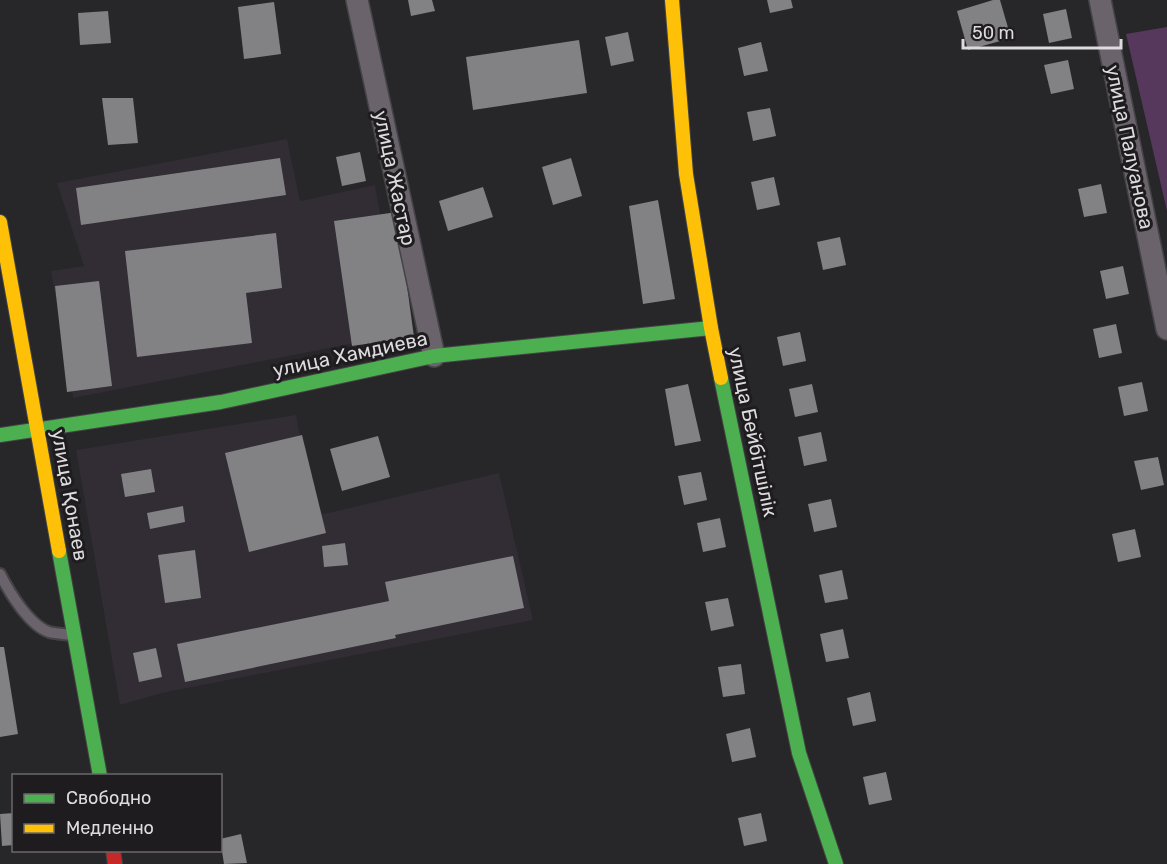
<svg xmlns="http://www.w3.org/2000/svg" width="1167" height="864" font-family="Rubik,sans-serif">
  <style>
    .built { fill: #322c34 }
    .green { fill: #56385c }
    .building { fill: #828183 }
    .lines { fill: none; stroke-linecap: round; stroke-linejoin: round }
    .lane-casing { stroke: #444345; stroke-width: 14 }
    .street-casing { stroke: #444345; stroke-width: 24 }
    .fast-casing { stroke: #444345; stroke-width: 16 }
    .slow-casing { stroke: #444345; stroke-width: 16 }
    .jam-casing { stroke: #444345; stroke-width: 16 }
    .lane { stroke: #6a636c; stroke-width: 10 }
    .street { stroke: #6a636c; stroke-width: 21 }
    .fast { stroke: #4caf50; stroke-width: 14 }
    .slow { stroke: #ffc107; stroke-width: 14 }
    .jam { stroke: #c62828; stroke-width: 14 }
    .labels { text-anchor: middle; stroke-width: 6; stroke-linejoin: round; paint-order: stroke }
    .street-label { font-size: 20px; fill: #dddbde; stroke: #1f1c1f }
  </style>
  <rect width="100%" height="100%" fill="#272628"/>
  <!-- built -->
  <g class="built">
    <path d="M287,139L300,201L375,185L401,334L73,398L51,271L84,266L57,183Z"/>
    <path d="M296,415L315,516L499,473L533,620L162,693L120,705L76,450Z"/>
  </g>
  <!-- green -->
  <path class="green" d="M1167,27V211L1126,34Z"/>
  <!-- building -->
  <g class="building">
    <path d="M408,0H432L435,11L411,16Z"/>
    <path d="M767,0H791L793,8L770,13Z"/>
    <path d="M993,0H1000L1011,38L968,50L957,11Z"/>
    <path d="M274,2L281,54L244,59L238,7Z"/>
    <path d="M1066,9L1072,38L1049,43L1043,14Z"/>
    <path d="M108,11L111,43L80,45L78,13Z"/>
    <path d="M628,32L634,61L611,66L605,37Z"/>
    <path d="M579,40L587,93L473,110L466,57Z"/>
    <path d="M761,42L768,71L744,76L738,48Z"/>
    <path d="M1068,60L1074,89L1051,94L1044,65Z"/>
    <path d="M102,98H133L138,143L108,145Z"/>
    <path d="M770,108L776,136L753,141L747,112Z"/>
    <path d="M360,152L366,181L342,186L336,157Z"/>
    <path d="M280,158L286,195L81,225L76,188Z"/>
    <path d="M571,158L582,196L553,205L542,167Z"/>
    <path d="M774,177L780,205L757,210L751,182Z"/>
    <path d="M1101,184L1107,213L1084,217L1078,189Z"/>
    <path d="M483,187L493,217L448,231L439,201Z"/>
    <path d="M658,200L675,299L643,304L629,206Z"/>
    <path d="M397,212L414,337L352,346L334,221Z"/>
    <path d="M276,233L282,288L246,293L252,343L137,357L125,251Z"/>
    <path d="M840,237L846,265L823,270L817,242Z"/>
    <path d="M1123,266L1129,294L1106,299L1100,271Z"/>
    <path d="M99,281L112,386L67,392L55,286Z"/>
    <path d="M1116,324L1122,353L1099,358L1093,329Z"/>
    <path d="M800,332L806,361L783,366L777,337Z"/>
    <path d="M1142,382L1148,411L1124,416L1118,387Z"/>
    <path d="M688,384L701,441L675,446L665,389Z"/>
    <path d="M812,384L818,412L795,417L789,389Z"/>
    <path d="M821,432L827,461L804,466L798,437Z"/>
    <path d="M302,435L326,533L249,552L225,453Z"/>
    <path d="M378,436L390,477L342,491L330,449Z"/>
    <path d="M1158,457L1164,485L1141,490L1134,461Z"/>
    <path d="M151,469L155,492L125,497L121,474Z"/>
    <path d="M701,472L707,500L684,505L678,476Z"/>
    <path d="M831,499L837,527L814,532L808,504Z"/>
    <path d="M183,506L185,522L150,529L147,513Z"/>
    <path d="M720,518L726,547L703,552L697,523Z"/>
    <path d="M1135,529L1141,557L1118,562L1112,534Z"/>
    <path d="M345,543L348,565L324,567L322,546Z"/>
    <path d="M195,550L201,598L165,603L158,555Z"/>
    <path d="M513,556L524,608L395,635L396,638L185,682L177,644L389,601L385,582Z"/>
    <path d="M842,570L848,599L825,603L819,575Z"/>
    <path d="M728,598L734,626L711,631L705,602Z"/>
    <path d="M843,629L849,658L826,662L820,634Z"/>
    <path d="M0,647H4L18,734L0,737Z"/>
    <path d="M156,648L162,677L139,682L133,653Z"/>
    <path d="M741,664L745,694L723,697L718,667Z"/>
    <path d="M870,692L876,721L853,726L847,698Z"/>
    <path d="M750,728L756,757L732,762L726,734Z"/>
    <path d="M886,772L892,800L869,805L863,777Z"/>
    <path d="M14,813V845L2,846L0,814Z"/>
    <path d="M761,813L767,841L744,846L738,818Z"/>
    <path d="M241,834L247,863L224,864L220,839Z"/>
  </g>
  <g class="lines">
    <defs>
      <path id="lane" d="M0,574C9,592 29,625 49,632C56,634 66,634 73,635"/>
      <g id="street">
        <path d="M357,0L434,356"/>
        <path d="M1100,0L1167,329"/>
      </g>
      <g id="fast">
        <path d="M721,378L799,753L836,864"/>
        <path d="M0,435L221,402L434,356L711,328"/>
        <path d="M59,551L100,776"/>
      </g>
      <g id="slow">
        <path d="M672,0L686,174L711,328L721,378"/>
        <path d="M0,222L59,551"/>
      </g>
      <path id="jam" d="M113,850L115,864"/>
    </defs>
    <!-- lane casing -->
    <use href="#lane" class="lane-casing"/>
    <!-- street casing -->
    <use href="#street" class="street-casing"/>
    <!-- fast casing -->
    <use href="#fast" class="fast-casing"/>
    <!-- slow casing -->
    <use href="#slow" class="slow-casing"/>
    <!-- jam casing -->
    <use href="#jam" class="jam-casing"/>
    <!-- lane -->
    <use href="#lane" class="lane"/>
    <!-- street -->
    <use href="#street" class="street"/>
    <!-- fast -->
    <use href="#fast" class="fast"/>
    <!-- slow -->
    <use href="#slow" class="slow"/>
    <!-- jam -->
    <use href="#jam" class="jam"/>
  </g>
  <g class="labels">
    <!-- street labels -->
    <g class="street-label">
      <text transform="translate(1130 147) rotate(78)" y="7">улица Палуанова</text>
      <text transform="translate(395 178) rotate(78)" y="7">улица Жастар</text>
      <text transform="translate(350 354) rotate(-12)" y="7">улица Хамдиева</text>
      <text transform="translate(753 432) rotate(78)" y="7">улица Бейбітшілік</text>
      <text transform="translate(70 495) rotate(80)" y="7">улица Қонаев</text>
    </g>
  </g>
  <!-- legend -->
  <rect x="12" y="774" width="210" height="78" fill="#1f1c1f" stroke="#6b686b" stroke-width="1.5"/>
  <rect x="24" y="794" width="30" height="9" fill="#4caf50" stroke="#6b686b" stroke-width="1.5"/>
  <text x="66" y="804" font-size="18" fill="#dddbde">Свободно</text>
  <rect x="24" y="824" width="30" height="9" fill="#ffc107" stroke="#6b686b" stroke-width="1.5"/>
  <text x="66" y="834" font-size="18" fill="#dddbde">Медленно</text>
  <!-- scale -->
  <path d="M963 39v9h158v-9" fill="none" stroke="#dddbde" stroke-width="3"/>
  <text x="972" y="39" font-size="18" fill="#dddbde" stroke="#1f1c1f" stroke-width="4.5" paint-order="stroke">50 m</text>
</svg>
